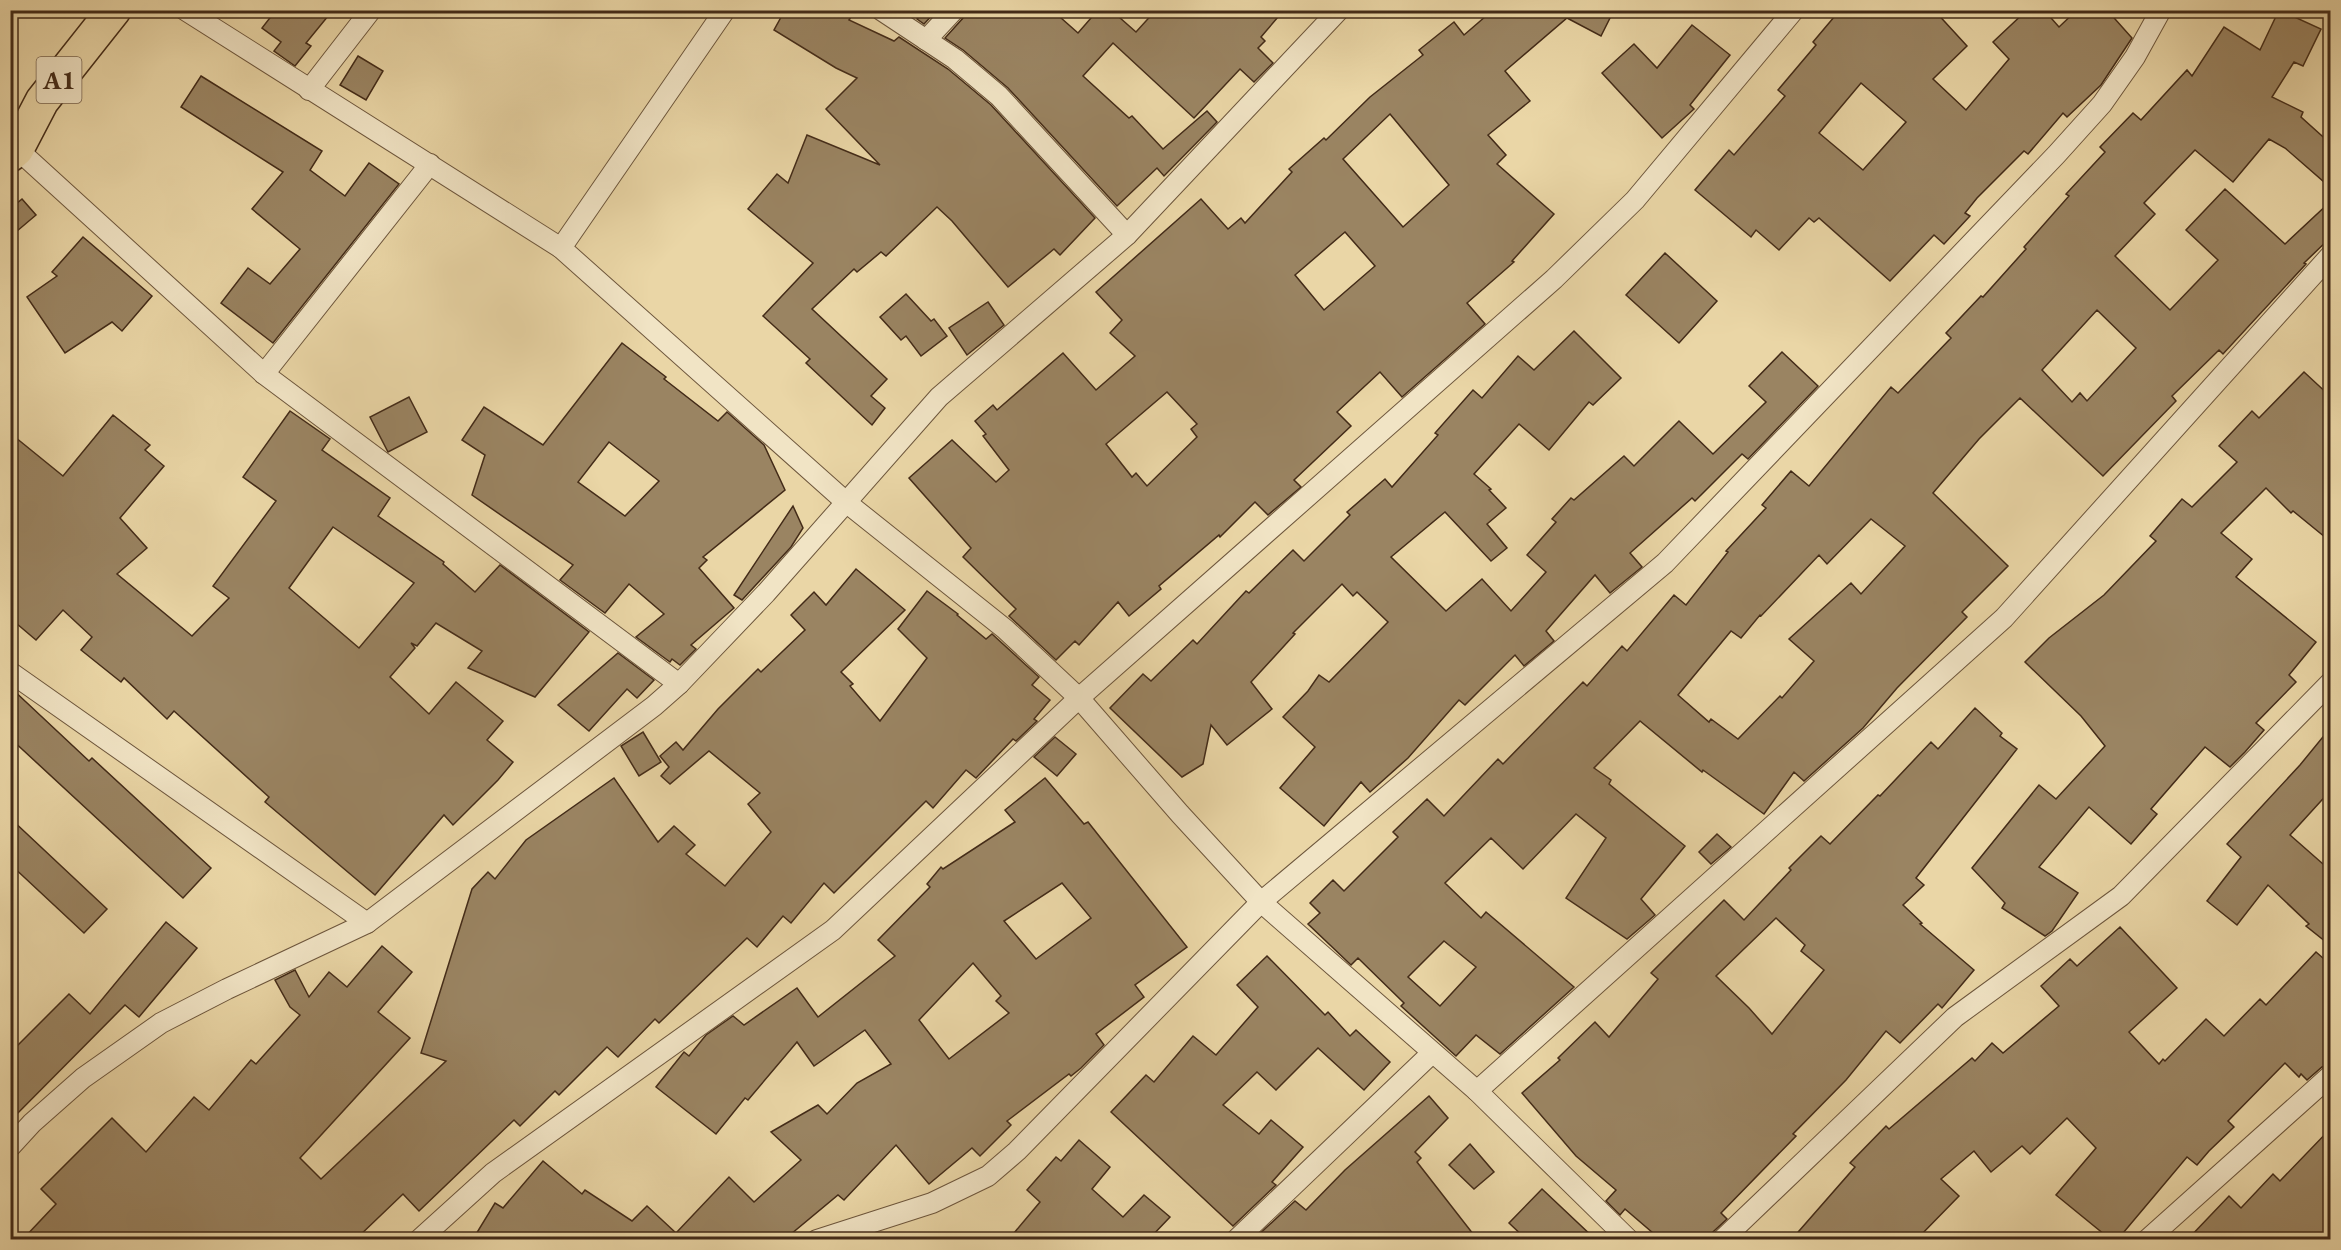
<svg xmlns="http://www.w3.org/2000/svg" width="2341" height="1250" font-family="'EB Garamond',serif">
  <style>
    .building { fill: #9a8462; stroke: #432b18; stroke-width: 1.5; fill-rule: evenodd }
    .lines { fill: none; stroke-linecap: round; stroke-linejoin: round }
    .street-casing { stroke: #6d563c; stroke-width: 22 }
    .highway-casing { stroke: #432b18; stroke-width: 36 }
    .street { stroke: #f1e4c5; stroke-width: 20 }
    .highway { stroke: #ead6a6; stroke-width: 33 }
    .labels { text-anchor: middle; stroke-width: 6; stroke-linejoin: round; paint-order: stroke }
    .shield { fill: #f1e4c5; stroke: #77624c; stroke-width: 1.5 }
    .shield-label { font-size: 26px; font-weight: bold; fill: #432b18 }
  </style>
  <rect width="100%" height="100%" fill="#ead6a6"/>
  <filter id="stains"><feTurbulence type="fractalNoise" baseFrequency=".00333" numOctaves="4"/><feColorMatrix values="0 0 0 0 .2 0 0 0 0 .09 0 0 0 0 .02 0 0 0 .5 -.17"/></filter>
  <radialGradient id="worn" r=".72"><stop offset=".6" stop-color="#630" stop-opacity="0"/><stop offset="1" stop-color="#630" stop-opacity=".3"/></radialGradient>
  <!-- building -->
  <g class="building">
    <path d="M276,10H333L306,43L311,46L295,66L274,51L281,42L262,28Z"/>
    <path d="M785,10H855L849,20L894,41L899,37L948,69L991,105L1095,218L1060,255L1054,249L1008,287L952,221L937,207L886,256L881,252L857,272L854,269L812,309L887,379L871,396L885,408L872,425L806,363L810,359L763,316L813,263L748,209L777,174L788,183L807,135L880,165L826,109L857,78L836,68L774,30Z"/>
    <path d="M926,10H937L924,24L917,19Z"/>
    <path d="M966,10H1052L1078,33L1098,10H1111L1136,32L1156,10H1284L1261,37L1265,41L1258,48L1273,63L1254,82L1240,69L1194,118L1113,43L1083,76L1129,118L1132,116L1163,149L1207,111L1217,122L1164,176L1157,168L1117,206L1008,88L963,50L945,38L963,18Z"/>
    <path d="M1493,10H1614L1601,36L1567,18L1505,71L1530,101L1488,135L1506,155L1497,164L1554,214L1512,261L1514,262L1467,303L1485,324L1402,397L1380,372L1337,412L1351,426L1294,480L1301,487L1268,515L1255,502L1220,537L1219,535L1159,586L1161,589L1129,616L1118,602L1079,645L1075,641L1056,660L1009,616L1016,609L963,557L971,548L909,478L952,440L996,482L1009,470L983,436L986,434L975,421L993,405L997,410L1063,353L1096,390L1135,356L1110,333L1122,320L1096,292L1201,199L1228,229L1241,218L1245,223L1292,172L1289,169L1324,138L1326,140L1370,97L1423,55L1419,50L1454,22L1464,35ZM1390,114L1449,185L1403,227L1343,159ZM1345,232L1375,266L1324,310L1295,275ZM1167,392L1197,424L1191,429L1197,437L1147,486L1136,473L1132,477L1106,444Z"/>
    <path d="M1840,10H1934L1967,46L1933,79L1966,110L2009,59L1993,42L2027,10H2044L2059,27L2077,10H2107L2132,38L2101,85L2067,117L2063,113L2028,154L2024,151L1977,198L1965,213L1970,216L1944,244L1934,235L1890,281L1819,218L1814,222L1809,218L1779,250L1756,230L1751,237L1695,190L1729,150L1734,155L1785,96L1778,90L1816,45L1813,42ZM1861,83L1906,122L1863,170L1819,133Z"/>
    <path d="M2279,10L2321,29L2303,66L2294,62L2272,97L2303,112L2301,117L2331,144V188L2285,148L2269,139L2233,182L2195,150L2144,203L2155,214L2115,256L2170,310L2218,260L2186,230L2225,189L2285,244L2331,201V237L2304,263L2306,264L2223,354L2219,350L2172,396L2176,401L2103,476L2020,398L1979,439L1933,493L2008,566L1962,612L1967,617L1897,688L1863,728L1804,781L1794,772L1764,814L1703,770L1702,772L1640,721L1594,768L1611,780L1609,784L1685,846L1641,899L1655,915L1627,939L1566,898L1606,838L1576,814L1523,869L1491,838L1445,883L1481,918L1486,912L1574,987L1500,1054L1476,1035L1456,1056L1401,1006L1404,1003L1358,958L1351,965L1308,924L1320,913L1310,903L1333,880L1344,891L1398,837L1393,832L1427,799L1444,816L1498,759L1503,764L1583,682L1587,686L1622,646L1627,651L1674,595L1686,605L1728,552L1726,551L1766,508L1762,505L1791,471L1809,486L1891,387L1898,393L1951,338L1946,333L1981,296L1983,297L2026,249L2024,247L2069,196L2066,194L2105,152L2100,147L2133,113L2141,120L2187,70L2192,76L2224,27L2260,50ZM2097,310L2136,348L2087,401L2080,393L2072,402L2042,370ZM1871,519L1905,546L1861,594L1851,583L1789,639L1814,661L1782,698L1780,696L1738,739L1711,719L1709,722L1678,695L1731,631L1741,638L1760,615L1761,616L1819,555L1827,564ZM1444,941L1476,967L1440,1006L1408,977Z"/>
    <path d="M1692,25L1730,55L1690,105L1694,109L1662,138L1602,73L1634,44L1657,68Z"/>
    <path d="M358,56L383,71L366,100L340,85Z"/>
    <path d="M201,76L322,151L310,170L345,196L369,163L399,184L273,343L221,303L248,268L270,284L300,249L252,209L283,172L181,107Z"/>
    <path d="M22,199L36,215L10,237V209Z"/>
    <path d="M83,237L152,296L122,331L112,322L65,353L27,297L57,276L52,272Z"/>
    <path d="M1665,253L1717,301L1679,343L1626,295Z"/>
    <path d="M906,294L931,321L934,319L947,336L921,356L906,336L901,340L880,317Z"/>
    <path d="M988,302L1004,325L967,355L949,328Z"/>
    <path d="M1574,331L1621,378L1593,405L1589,402L1549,450L1519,424L1474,474L1491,489L1489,490L1506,508L1487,524L1507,548L1491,561L1445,512L1391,557L1446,611L1482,579L1511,611L1546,572L1527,555L1556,522L1552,519L1571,498L1574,500L1624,456L1634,466L1679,421L1713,454L1766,402L1749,386L1782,352L1818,386L1748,459L1742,454L1695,501L1692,498L1630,553L1642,567L1610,593L1595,575L1546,631L1554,641L1524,666L1515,655L1465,705L1459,700L1408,758L1370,792L1361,782L1324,826L1280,788L1315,747L1283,717L1308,691L1319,675L1329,682L1388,622L1357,592L1353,596L1342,584L1293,633L1295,634L1251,682L1272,709L1227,745L1211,725L1203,764L1182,777L1110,708L1143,674L1151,681L1193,640L1197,644L1246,591L1249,593L1293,550L1304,561L1350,515L1347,512L1385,479L1392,487L1438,435L1435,433L1473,390L1482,398L1518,356L1534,370Z"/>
    <path d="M622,343L666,377L664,379L718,421L727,412L764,445L785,490L703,557L707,560L699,568L734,608L691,645L696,649L680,665L672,659L670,662L636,637L664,614L629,584L605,613L560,580L573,565L472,495L485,455L462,440L484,407L543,445ZM609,442L659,481L625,516L578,482Z"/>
    <path d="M2304,372L2331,397V542L2293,511L2291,513L2266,488L2221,533L2252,559L2236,577L2316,642L2289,675L2296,682L2256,723L2264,730L2245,752L2230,767L2205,747L2151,809L2157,814L2131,844L2089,807L2039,867L2078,893L2052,931L2045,936L2002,908L2005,903L1972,868L2039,785L2056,799L2105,746L2081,716L2025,662L2049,638L2104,595L2156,541L2150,536L2182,499L2192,507L2237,462L2219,446L2252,411L2259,418Z"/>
    <path d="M409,397L427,432L388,452L370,417Z"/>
    <path d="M290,411L330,439L322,450L390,498L378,516L444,562L443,564L475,592L500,565L589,632L535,697L468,668L482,651L436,623L417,646L411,643L415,648L390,677L429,714L456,682L503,721L487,740L513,762L498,780L453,825L444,815L375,895L265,802L269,797L174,711L167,719L124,678L121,682L81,650L92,637L63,610L36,640L10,618V433L63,476L113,415L150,445L145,450L164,466L120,518L147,548L117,574L192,636L229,598L213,586L276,501L243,477ZM333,527L414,583L359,648L289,588Z"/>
    <path d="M793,506L803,528L791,547L742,600L734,595Z"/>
    <path d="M856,569L905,610L841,672L853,684L850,686L880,721L927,658L898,629L927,591L958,614L957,615L986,639L992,634L1039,677L1032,685L1050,700L1034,719L1037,721L1016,741L1013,739L976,778L966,770L933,808L926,801L834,893L824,883L791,923L783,916L757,947L747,938L659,1023L655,1019L618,1057L607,1047L559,1095L555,1091L520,1126L514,1120L419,1211L403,1194L356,1239H23L56,1204L41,1189L112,1118L146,1152L194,1097L209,1110L251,1060L256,1064L300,1015L290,1007L275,980L295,970L309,997L329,972L347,987L382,946L412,972L378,1012L410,1038L300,1158L321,1179L446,1061L421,1053L472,889L488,872L495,879L526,840L614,778L658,842L674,826L695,845L686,854L725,886L771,832L748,804L760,793L709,751L670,784L661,776L669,767L660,756L676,742L683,750L718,709L758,669L761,672L805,630L791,615L814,592L826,605Z"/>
    <path d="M618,653L654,680L637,698L627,689L589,731L558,705Z"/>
    <path d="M10,687L89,761L92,758L211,868L183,898L10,738Z"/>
    <path d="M1975,708L2002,733L2000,736L2017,749L1916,878L1924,885L1903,905L1922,923L1920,924L1974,970L1942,1008L1938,1004L1900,1043L1886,1031L1846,1080L1793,1134L1796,1136L1721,1213L1727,1219L1713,1232L1710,1239H1660L1625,1209L1620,1215L1606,1201L1616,1190L1576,1156L1522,1093L1560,1060L1558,1058L1595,1022L1609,1037L1658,979L1651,973L1724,900L1744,920L1791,870L1789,868L1821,836L1830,844L1878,795L1880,796L1931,742L1938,749ZM1776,918L1805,945L1801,951L1824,970L1772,1034L1749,1008L1716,976Z"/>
    <path d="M2331,727V790L2290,835L2331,871V946L2306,926L2309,924L2268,885L2237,925L2207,901L2241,857L2227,844L2300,765Z"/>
    <path d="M643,732L661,762L639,776L621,746Z"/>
    <path d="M1055,737L1076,754L1057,776L1034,757Z"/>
    <path d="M1045,778L1084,824L1088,822L1187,947L1135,985L1144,997L1096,1034L1104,1045L1081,1068L1071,1076L1069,1074L1007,1121L1011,1125L980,1156L972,1148L929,1184L896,1145L844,1200L838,1195L785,1239H473L495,1203L503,1208L543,1161L582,1194L585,1190L632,1221L647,1206L676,1233L729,1177L754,1202L801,1160L771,1132L818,1105L827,1114L857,1083L891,1064L865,1030L814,1066L797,1042L748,1100L745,1098L716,1134L656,1087L684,1052L689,1056L706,1035L733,1016L744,1025L797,988L818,1017L895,956L878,940L930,887L927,884L941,867L943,869L1015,822L1005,810ZM1062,883L1091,918L1036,959L1004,921ZM973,963L1001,996L996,1001L1009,1013L949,1059L919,1020Z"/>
    <path d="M10,818L107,909L84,933L10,864Z"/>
    <path d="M1717,834L1731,847L1711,864L1699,852Z"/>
    <path d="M166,922L197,948L139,1017L125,1005L10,1121V1053L69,994L90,1014Z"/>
    <path d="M2120,927L2177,988L2129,1032L2159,1064L2163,1059L2165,1061L2206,1019L2224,1036L2260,999L2266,1005L2316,952L2331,965V1064L2322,1067L2307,1080L2301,1074L2299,1077L2285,1063L2228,1121L2234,1127L2209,1151L2197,1165L2187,1157L2118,1239H2110L2056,1195L2096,1148L2067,1118L2030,1154L2022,1146L1991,1172L1974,1151L1941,1179L1959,1196L1917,1239H1792L1855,1167L1850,1163L1886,1126L1889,1129L1972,1058L1975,1061L1992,1043L2003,1053L2059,1006L2041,986L2070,959L2077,966Z"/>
    <path d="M1267,956L1325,1015L1328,1012L1350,1036L1356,1030L1390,1062L1364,1090L1318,1048L1276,1090L1257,1072L1223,1105L1259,1134L1271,1120L1303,1147L1272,1182L1276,1185L1233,1226L1111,1112L1146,1075L1154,1082L1193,1036L1216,1055L1258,1007L1237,985Z"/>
    <path d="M1429,1096L1448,1118L1415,1152L1421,1158L1417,1162L1477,1239H1254L1295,1201L1306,1210L1345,1170Z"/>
    <path d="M2331,1128V1239H2188L2229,1196L2241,1208L2273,1174L2280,1181Z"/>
    <path d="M1079,1140L1110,1167L1092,1189L1123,1217L1144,1195L1170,1217L1149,1239H1009L1040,1202L1027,1190L1056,1157L1061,1161Z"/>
    <path d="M1470,1144L1494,1172L1474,1189L1449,1165Z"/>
    <path d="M1542,1189L1595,1239H1526L1509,1223Z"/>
  </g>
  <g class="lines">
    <defs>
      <g id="street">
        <path d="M185,10L561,248L847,503L1005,629L1079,698L1180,814L1261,902L1477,1091L1629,1240"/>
        <path d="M881,10L955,59L999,96L1127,235"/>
        <path d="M926,40L954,10"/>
        <path d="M309,90L371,10"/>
        <path d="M12,141L17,149L264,374L679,684"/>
        <path d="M561,248L725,10"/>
        <path d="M264,374L430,164"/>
        <path d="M10,672L367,923"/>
        <path d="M1477,1091L2004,618L2330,256"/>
        <path d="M10,1147L32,1123L83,1078L161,1023L227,989L367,923L654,706L679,684L766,593L939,397L1127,235L1339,10"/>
        <path d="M419,1240L493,1173L833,930L1079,698L1554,279L1635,200L1794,10"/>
        <path d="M817,1240L932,1203L988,1176L1017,1151L1261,902L1665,563L2056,155L2102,104L2135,57L2161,10"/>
        <path d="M1236,1240L1432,1053"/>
        <path d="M1722,1240L1955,1017L2121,896L2330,683"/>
        <path d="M2147,1240L2330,1076"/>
      </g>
      <path id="highway" d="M10,155L17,149L42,101L114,10"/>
    </defs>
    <!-- street casing -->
    <use href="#street" class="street-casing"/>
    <!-- highway casing -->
    <use href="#highway" class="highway-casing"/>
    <!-- street -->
    <use href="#street" class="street"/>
    <!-- highway -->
    <use href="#highway" class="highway"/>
  </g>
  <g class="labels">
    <!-- shield labels -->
    <rect class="shield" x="36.5" y="57" width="45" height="46" rx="4.5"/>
    <g class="shield-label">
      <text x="59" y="89">A1</text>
    </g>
  </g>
  <!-- margin -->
  <rect width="2341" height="1250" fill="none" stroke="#ead6a6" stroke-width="36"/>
  <rect x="12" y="12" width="2317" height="1226" fill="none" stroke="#432b18" stroke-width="3"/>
  <rect x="18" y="18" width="2305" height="1214" fill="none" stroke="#432b18" stroke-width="1.5"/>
  <rect width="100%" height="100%" filter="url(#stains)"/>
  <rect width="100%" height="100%" fill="url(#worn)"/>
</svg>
